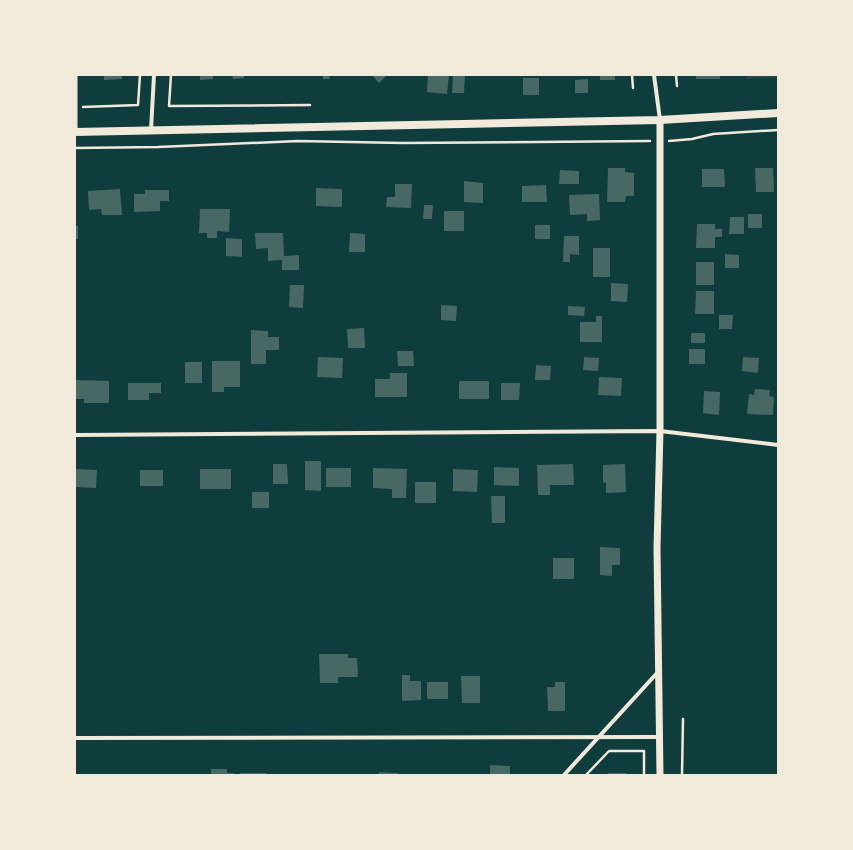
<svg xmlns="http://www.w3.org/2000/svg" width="853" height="850" font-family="'Zilla Slab',serif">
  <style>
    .green { fill: #244646 }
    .building { fill: #486865 }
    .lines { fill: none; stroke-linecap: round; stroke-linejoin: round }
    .path { stroke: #f1e9da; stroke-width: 2.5 }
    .service { stroke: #f1e9da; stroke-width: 3 }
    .minor { stroke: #f1e9da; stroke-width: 4 }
    .tertiary { stroke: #f1e9da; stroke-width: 7 }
    .secondary { stroke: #f1e9da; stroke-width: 8 }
  </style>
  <rect width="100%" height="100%" fill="#0f3d3e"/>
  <!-- green -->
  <path class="green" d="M746,75H778V78L746,79Z"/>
  <!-- building -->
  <g class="building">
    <path d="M104,75H122V79L104,80Z"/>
    <path d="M200,75H213V79L200,80Z"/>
    <path d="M232,75H244V78L233,79Z"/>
    <path d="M323,75H329L330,79H323Z"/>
    <path d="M372,75H387L379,83Z"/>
    <path d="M428,75H449L447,94L427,92Z"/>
    <path d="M453,75H465L464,93H452Z"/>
    <rect x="600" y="75" width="15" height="5"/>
    <rect x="696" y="75" width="24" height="4"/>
    <rect x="523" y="78" width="16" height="17"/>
    <path d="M588,79V93H575V80Z"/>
    <path d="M608,168H625V172L634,173V196H626L625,202H607Z"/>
    <path d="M755,168H773L774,192H756Z"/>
    <path d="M702,169H724L725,187H702Z"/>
    <path d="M560,170L579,171V184H559Z"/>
    <path d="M464,181L483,183V203L464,202Z"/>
    <path d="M395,184H412L411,208L386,207L387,197H395Z"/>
    <path d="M546,185L547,202H522V186Z"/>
    <path d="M316,188L342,189V207L316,206Z"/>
    <path d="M120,189L122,215H102L101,209L89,210L88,191Z"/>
    <path d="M145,190H169V201H160V211L134,212V194H145Z"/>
    <path d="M599,194L600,220L587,221V214L570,215L569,195Z"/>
    <path d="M424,205H433L432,219H423Z"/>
    <path d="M200,209H230L229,232L217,231V238H207V233H199Z"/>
    <rect x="444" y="211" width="20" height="20"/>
    <rect x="748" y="214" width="14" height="14"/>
    <path d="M730,217H744V234H729Z"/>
    <path d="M697,224H715V229H722V237H715V248H696Z"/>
    <rect x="535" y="225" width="15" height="14"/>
    <rect x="75" y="226" width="3" height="13"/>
    <path d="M255,233H283L284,256L299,255V270H282V260L268,261V248L256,249Z"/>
    <path d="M350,233L365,234V252H349Z"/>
    <path d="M564,236H579V255L570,254V262H563Z"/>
    <path d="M226,238L242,239V257L226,256Z"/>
    <rect x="593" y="248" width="17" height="29"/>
    <path d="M725,254L739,255V268H725Z"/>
    <rect x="696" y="262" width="18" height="23"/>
    <path d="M611,283L628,284L627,302L611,301Z"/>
    <path d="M290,285H304L303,308L289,307Z"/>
    <path d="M696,291H714V314H695Z"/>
    <path d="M441,305L457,306L456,321L441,320Z"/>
    <path d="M568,306L585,307L584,316L568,315Z"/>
    <path d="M719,315H733L732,329H719Z"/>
    <path d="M596,316H602V342H580V322H596Z"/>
    <path d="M364,328L365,348H348L347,329Z"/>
    <path d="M251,330L268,331V337H279V350H266V364H251Z"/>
    <rect x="691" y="333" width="14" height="10"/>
    <rect x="689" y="349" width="16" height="15"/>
    <path d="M397,351H413L414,366H398Z"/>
    <path d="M318,357L343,358L342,378L317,377Z"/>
    <path d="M584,357L599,358L598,371L583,370Z"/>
    <path d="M743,357L759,358L758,373L742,371Z"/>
    <path d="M212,361H240V387H224V392H212Z"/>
    <rect x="185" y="362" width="17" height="21"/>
    <path d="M536,365L551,366L550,380H535Z"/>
    <path d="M390,373H407V397H375V379H390Z"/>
    <path d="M599,377L622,378L621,396L598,395Z"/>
    <path d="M75,380L109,381V403H84V399H75Z"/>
    <rect x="459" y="381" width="30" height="18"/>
    <path d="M128,383H161V393H149V400H128Z"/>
    <path d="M501,383H520L519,400H501Z"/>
    <path d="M755,389L770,390L769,396L774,397L773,415L747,414L749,394L754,395Z"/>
    <path d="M704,391L720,392L719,415L703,413Z"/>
    <path d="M305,461H321V491L305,490Z"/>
    <path d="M273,464H287L288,484H273Z"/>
    <path d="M573,464L574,485H550V495H538L537,465Z"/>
    <path d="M625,464L626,492L606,493V483L603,482V465Z"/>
    <path d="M494,467L519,468V486L494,485Z"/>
    <rect x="326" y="468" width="25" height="19"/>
    <path d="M373,468L407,469L406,498H392V489L373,488Z"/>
    <path d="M75,469L97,470L96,488L75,487Z"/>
    <rect x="200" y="469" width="31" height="20"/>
    <path d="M453,469L478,470L477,492L453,491Z"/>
    <rect x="140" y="470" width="23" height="16"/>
    <rect x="415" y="482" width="21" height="21"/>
    <rect x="252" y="492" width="17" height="16"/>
    <path d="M491,496H505V523H492Z"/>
    <path d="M600,547L620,548V565H612V576L600,575Z"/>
    <rect x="553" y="558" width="21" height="21"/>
    <path d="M319,654H348V658H357L358,677H338V683H320Z"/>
    <path d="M402,675H410V681H421V700L402,701Z"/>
    <path d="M461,676H480V703H462Z"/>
    <rect x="427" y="682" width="21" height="17"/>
    <path d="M555,682H565V711H548L547,687H555Z"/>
    <path d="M490,765L510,766V775H490Z"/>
    <path d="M211,769H227V773H234V775H211Z"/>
    <path d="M379,772L398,773V775H379Z"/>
    <rect x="240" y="773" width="27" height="2"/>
    <rect x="608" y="773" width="19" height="2"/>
  </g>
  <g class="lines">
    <!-- path -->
    <g class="path">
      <path d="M171,75L169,106L310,105"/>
      <path d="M632,75L633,88"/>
      <path d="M676,75L677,86"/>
      <path d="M83,107L138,105L140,75"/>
      <path d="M669,141L692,139L713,134L778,130"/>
      <path d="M75,148L158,147L298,141L402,143L650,141"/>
      <path d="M586,775L609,751H644V775"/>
      <path d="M682,775L683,719"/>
    </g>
    <!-- service -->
    <path class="service" d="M76,132V75"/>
    <!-- minor -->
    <g class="minor">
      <path d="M654,75L660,120"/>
      <path d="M151,130L154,75"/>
      <path d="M75,435L660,431L778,445"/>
      <path d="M75,738L660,737"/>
      <path d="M564,775L658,672"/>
    </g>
    <!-- tertiary -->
    <path class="tertiary" d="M660,775L657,548L660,431V120"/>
    <!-- secondary -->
    <path class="secondary" d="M75,132L660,120L778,113"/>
  </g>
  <!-- border -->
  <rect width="853" height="850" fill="none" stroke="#f1e9da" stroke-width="152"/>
</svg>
